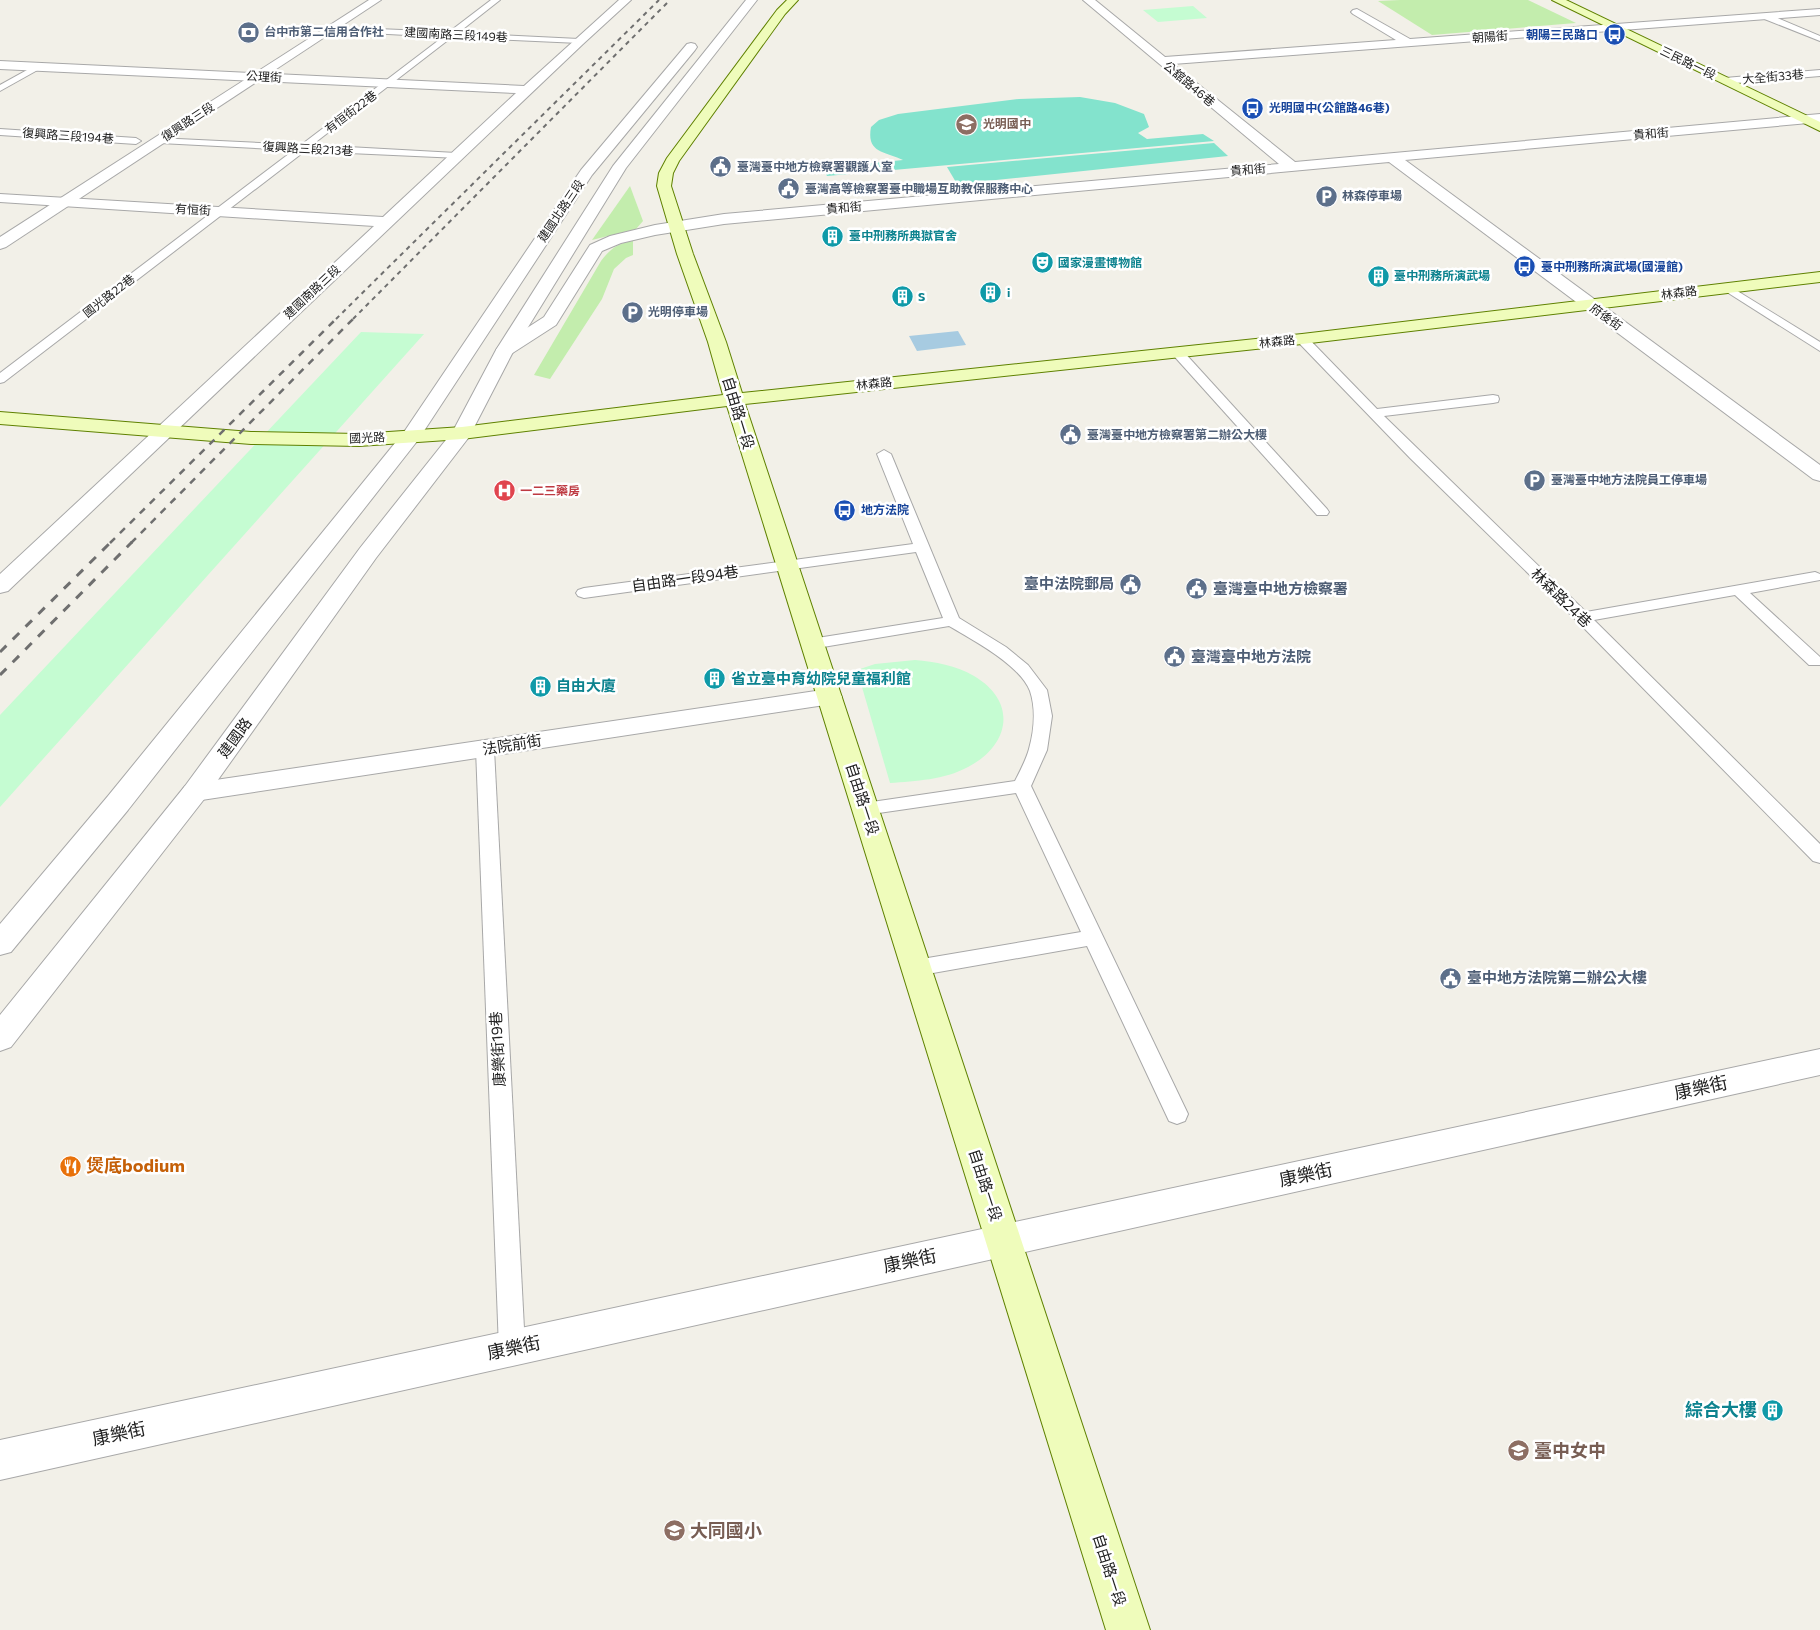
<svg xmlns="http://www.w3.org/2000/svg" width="1820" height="1630" font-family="Commissioner,'Noto Sans TC',sans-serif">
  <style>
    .grass { fill: #c3edad }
    .park { fill: #c5fcd2 }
    .pitch { fill: #83e3cd }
    .water { fill: #a7cbe1 }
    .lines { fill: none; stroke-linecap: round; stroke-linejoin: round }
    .service-casing { stroke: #a8a8a8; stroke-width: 2 }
    .minor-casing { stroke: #a8a8a8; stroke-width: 2 }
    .tertiary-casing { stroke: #a8a8a8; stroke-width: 2 }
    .secondary-casing { stroke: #5f8100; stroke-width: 2 }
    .service { fill: #fff; fill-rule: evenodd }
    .minor { fill: #fff; fill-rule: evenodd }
    .tertiary { fill: #fff; fill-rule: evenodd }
    .secondary { fill: #effcbb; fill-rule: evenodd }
    .rail-far2 { stroke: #6f6f6f; stroke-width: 2; stroke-dasharray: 4.5 4.5; stroke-linecap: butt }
    .rail-far1 { stroke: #6f6f6f; stroke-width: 2.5; stroke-dasharray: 7 7; stroke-linecap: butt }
    .rail { stroke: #6f6f6f; stroke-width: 3; stroke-dasharray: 9 9; stroke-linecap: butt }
    .labels { text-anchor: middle; stroke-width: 5; stroke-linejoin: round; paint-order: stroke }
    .far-service-label { font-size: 12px; font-weight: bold; fill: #4e5e75; stroke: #fff; text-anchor: start }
    .far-street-label { font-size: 12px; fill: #212121; stroke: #fff }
    .far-transit-label { font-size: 12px; font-weight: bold; fill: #164399; stroke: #fff; text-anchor: start }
    .far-education-label { font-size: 12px; font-weight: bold; fill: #785e54; stroke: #fff; text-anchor: start }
    .far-culture-label { font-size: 12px; font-weight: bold; fill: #0d838f; stroke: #fff; text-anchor: start }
    .far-health-label { font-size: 12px; font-weight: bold; fill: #be3a42; stroke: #fff; text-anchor: start }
    .street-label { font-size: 15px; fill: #212121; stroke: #fff }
    .service-label { font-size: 15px; font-weight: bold; fill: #4e5e75; stroke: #fff; text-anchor: start }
    .culture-label { font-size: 15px; font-weight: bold; fill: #0d838f; stroke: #fff; text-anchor: start }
    .near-street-label { font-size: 18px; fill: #212121; stroke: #fff }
    .near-food-label { font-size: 18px; font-weight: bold; fill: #c56008; stroke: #fff; text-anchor: start }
    .near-culture-label { font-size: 18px; font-weight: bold; fill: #0d838f; stroke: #fff; text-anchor: end }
    .near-education-label { font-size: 18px; font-weight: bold; fill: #785e54; stroke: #fff; text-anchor: start }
  </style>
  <rect width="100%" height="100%" fill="#f2f0e8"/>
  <!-- grass -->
  <g class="grass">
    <path d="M1400,0H1528L1576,23L1432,35L1378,1Z"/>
    <path d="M630,186L643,221L636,229L592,240Z"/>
    <path d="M633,241V255L626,258L614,269L602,299L550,379L534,375L601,261C610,249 618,243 633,241Z"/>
  </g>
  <!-- park -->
  <g class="park">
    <path d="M1193,6L1207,18L1158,22L1143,10Z"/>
    <path d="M361,332L424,334L0,807V715Z"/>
    <path d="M915,660C935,662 956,665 974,676C1018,702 1010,745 968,767C944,780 916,781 890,783L857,670L875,664Z"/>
  </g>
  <!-- pitch -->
  <g class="pitch">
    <path d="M1080,97L1115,103L1144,114L1149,127L1138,133L1147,139L1203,134L1214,141L827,176L823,168L903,160C886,151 866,154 871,127L879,120L898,114L1019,99Z"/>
    <path d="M1214,143L1228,156L957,184L947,167Z"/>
  </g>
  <!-- water -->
  <path class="water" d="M958,331L966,345L917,351L909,336Z"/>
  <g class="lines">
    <defs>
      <g id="service">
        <path d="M491,0H500L458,33L579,39L583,41L579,43L452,37L312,145L456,153L459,154V158L305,151L4,382L0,383V373L294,150L160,143L155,140L157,138L301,145L443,37L333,31L329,29L330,27L449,32Z"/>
        <path d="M1762,14H1768L1820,36V41L1762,18Z"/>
        <path d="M36,65L43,67L0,91V85Z"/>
        <path d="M1820,70V76L1725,84L1721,81L1725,78Z"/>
        <path d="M0,129L136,138L141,141L136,144L0,135Z"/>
        <path d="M1726,284L1820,342V351L1722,289L1720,287Z"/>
        <path d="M1302,335L1306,336L1377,409L1493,395L1498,396L1499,399L1498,402L1493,403L1384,416L1586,612L1815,572L1820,574V580L1750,593L1820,657V665H1809L1735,595L1594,620L1820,844V863L1813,861L1576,620L1410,458L1298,342L1296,339Z"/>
        <path d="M1178,349L1182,350L1327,509L1329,512L1327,515H1317L1174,356L1172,353L1174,350Z"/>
        <path d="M884,450L891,454L959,618L1006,647L1028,665L1047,690L1052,716L1047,750L1031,786L1188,1114L1185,1121L1177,1124L1169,1121L1087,946L916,976L909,974L906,968L909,962L916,960L1081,932L1016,793L865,815L858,813L856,809L858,805L865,803L1015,781C1020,771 1026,760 1029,749C1034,731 1036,709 1030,691C1020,665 973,640 949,626L811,649L805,647L803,644L805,641L811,639L943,618L916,552L584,598L578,596L576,593L578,590L584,588L913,544L877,454Z"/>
        <path d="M485,743L491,745L494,749L525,1348L521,1357L512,1360L503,1357L499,1348L476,749L479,745Z"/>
      </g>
      <g id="minor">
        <path d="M619,0H631L583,44L8,591L0,593V574L374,226L0,202V194L383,217L516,93L0,69V61L524,86Z"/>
        <path d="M1083,0H1095L1165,57L1396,40L1353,14L1351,12L1353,10L1357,9L1410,39L1820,9V15L1173,64L1295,162L1820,114V122L1405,160L1820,465V481L1813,479L1389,162L724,224L655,235L621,243L602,251L556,325L511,354L505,355L499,354L496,350L499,346L544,317L590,245L610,236L655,225L724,214L1279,164Z"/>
        <path d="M829,689L838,691L842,697L838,703L195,801L185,798L181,792L185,786L195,783Z"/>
        <path d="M1820,1049V1075L0,1480V1440Z"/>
      </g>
      <g id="tertiary">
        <path d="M369,0H381L6,247L0,249V237Z"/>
        <path d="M746,0H757L626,168L514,350L469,437L376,558L205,798L11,1047L0,1051V1015L185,786L360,548L453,431L496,350L613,166Z"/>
        <path d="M691,43L695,44L697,47L695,50L592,175L418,440L128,810L11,952L0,955V924L108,796L404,432L581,170L687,44Z"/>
      </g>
      <g id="secondary">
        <path d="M787,0H798L785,14L679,161L673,173L671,186L693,254L726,342L742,393L1302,334L1820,272V282L1302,344L745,404L1150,1630H1106L727,406L462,439L359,446L251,444L0,424V412L251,432L359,434L462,427L723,395L708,342L677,254L657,186L659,173L667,158L777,10Z"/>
        <path d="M1552,0H1566L1820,122V131Z"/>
      </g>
    </defs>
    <!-- service casing -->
    <use href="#service" class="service-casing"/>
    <!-- minor casing -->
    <use href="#minor" class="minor-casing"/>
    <!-- tertiary casing -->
    <use href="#tertiary" class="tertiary-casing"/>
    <!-- secondary casing -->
    <use href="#secondary" class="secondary-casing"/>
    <!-- service -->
    <use href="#service" class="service"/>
    <!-- minor -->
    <use href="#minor" class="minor"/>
    <!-- tertiary -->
    <use href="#tertiary" class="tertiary"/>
    <!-- secondary -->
    <use href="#secondary" class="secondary"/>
    <!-- rail-far2 -->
    <g class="rail-far2">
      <path d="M336,319L659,0"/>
      <path d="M353,319L670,0"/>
    </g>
    <!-- rail-far1 -->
    <g class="rail-far1">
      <path d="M110,543L337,318"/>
      <path d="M131,543L354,318"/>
    </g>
    <!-- rail -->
    <g class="rail">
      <path d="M0,652L111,542"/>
      <path d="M0,675L132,542"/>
    </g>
  </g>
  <!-- icons -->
  <defs>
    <symbol id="bank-disc" viewBox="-11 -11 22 22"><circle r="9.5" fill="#5c6f8a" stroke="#fff"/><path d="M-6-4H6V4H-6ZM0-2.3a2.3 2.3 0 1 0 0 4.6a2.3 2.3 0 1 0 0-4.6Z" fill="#fff"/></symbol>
    <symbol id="bus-disc" viewBox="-11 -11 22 22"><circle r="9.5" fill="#1a4fb4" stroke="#fff"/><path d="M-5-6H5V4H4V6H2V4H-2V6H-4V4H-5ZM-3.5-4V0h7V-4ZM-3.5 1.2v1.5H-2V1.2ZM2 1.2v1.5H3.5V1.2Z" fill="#fff"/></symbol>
    <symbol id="school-disc" viewBox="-11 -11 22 22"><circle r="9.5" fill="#8d6e63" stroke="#fff"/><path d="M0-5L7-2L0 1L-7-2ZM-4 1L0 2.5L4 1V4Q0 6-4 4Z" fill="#fff"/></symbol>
    <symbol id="civic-disc" viewBox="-11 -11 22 22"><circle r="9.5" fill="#5c6f8a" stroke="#fff"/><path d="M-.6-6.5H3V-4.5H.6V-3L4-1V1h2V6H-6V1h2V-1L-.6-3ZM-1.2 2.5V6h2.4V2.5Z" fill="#fff"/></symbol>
    <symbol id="parking-disc" viewBox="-11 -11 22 22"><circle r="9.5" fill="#5c6f8a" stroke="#fff"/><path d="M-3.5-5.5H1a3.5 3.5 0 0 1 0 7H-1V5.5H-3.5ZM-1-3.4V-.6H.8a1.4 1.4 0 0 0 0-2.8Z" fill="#fff"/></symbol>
    <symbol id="building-disc" viewBox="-11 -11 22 22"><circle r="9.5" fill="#0f9aa8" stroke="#fff"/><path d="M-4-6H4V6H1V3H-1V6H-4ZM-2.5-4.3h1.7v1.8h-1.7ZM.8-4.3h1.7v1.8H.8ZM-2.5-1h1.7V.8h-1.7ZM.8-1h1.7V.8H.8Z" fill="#fff"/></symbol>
    <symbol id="theatre-disc" viewBox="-11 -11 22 22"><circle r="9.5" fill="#0f9aa8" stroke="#fff"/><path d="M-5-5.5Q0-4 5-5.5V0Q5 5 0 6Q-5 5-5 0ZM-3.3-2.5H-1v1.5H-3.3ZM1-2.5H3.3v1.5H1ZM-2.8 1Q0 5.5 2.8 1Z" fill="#fff"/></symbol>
    <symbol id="hospital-disc" viewBox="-11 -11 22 22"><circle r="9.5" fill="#e0444e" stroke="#fff"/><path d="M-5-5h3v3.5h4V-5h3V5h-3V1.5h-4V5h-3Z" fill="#fff"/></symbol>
    <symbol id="restaurant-disc" viewBox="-11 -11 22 22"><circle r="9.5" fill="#e8710a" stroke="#fff"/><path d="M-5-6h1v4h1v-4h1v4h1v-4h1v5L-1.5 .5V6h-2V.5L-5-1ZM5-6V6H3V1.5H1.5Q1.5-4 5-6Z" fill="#fff"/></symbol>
  </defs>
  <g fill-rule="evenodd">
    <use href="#bank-disc" x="236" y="20" width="25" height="25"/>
    <use href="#bus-disc" x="1602" y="22" width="25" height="25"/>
    <use href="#bus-disc" x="1240" y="96" width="25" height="25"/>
    <use href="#school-disc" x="954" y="112" width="25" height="25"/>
    <use href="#civic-disc" x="708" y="154" width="25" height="25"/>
    <use href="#civic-disc" x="776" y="176" width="25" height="25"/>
    <use href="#parking-disc" x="1314" y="184" width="25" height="25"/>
    <use href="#building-disc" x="820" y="224" width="25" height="25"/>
    <use href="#theatre-disc" x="1030" y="250" width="25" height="25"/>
    <use href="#bus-disc" x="1512" y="254" width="25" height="25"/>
    <use href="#building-disc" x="1366" y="264" width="25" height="25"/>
    <use href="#building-disc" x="978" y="280" width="25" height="25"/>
    <use href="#building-disc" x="890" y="284" width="25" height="25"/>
    <use href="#parking-disc" x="620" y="300" width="25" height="25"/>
    <use href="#civic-disc" x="1058" y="422" width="25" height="25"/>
    <use href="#parking-disc" x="1522" y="468" width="25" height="25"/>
    <use href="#hospital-disc" x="492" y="478" width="25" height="25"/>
    <use href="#bus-disc" x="832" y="498" width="25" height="25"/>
    <use href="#civic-disc" x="1118" y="572" width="25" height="25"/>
    <use href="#civic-disc" x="1184" y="576" width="25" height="25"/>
    <use href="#civic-disc" x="1162" y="644" width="25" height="25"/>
    <use href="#building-disc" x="702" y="666" width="25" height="25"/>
    <use href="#building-disc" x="528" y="674" width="25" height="25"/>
    <use href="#civic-disc" x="1438" y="966" width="25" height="25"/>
    <use href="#restaurant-disc" x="58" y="1154" width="25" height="25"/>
    <use href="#building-disc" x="1760" y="1398" width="25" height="25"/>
    <use href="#school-disc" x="1506" y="1438" width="25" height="25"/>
    <use href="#school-disc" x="662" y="1518" width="25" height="25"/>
  </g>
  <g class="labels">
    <!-- far-service labels -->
    <g class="far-service-label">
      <text x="264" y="36">台中市第二信用合作社</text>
      <text x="737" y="171">臺灣臺中地方檢察署觀護人室</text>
      <text x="805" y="193">臺灣高等檢察署臺中職場互助教保服務中心</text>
      <text x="1342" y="200">林森停車場</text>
      <text x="648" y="316">光明停車場</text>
      <text x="1087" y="439">臺灣臺中地方檢察署第二辦公大樓</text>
      <text x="1551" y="484">臺灣臺中地方法院員工停車場</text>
    </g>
    <!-- far-street labels -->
    <g class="far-street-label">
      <text transform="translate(456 35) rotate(3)" y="4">建國南路三段149巷</text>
      <text transform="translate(1490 37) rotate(-4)" y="4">朝陽街</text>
      <text transform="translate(1688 63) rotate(26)" y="4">三民路一段</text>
      <text transform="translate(264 77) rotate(3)" y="4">公理街</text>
      <text transform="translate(1773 77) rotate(-5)" y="4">大全街33巷</text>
      <text transform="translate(1189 84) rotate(40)" y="4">公舘路46巷</text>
      <text transform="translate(351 112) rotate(-37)" y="4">有恒街22巷</text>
      <text transform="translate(188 122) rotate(-33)" y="4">復興路三段</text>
      <text transform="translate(1651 134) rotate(-5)" y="4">貴和街</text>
      <text transform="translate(68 136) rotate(4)" y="4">復興路三段194巷</text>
      <text transform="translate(308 149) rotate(3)" y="4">復興路三段213巷</text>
      <text transform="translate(1248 170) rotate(-5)" y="4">貴和街</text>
      <text transform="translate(844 208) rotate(-5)" y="4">貴和街</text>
      <text transform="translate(193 210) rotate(3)" y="4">有恒街</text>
      <text transform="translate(561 211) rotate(-56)" y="4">建國北路三段</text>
      <text transform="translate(312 292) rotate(-43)" y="4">建國南路三段</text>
      <text transform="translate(1679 293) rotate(-7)" y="4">林森路</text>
      <text transform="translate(109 296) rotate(-38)" y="4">國光路22巷</text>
      <text transform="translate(1606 317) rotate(36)" y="4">府後街</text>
      <text transform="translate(1277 342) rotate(-6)" y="4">林森路</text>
      <text transform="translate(874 384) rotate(-6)" y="4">林森路</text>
      <text transform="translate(367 438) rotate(-2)" y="4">國光路</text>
    </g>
    <!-- far-transit labels -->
    <g class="far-transit-label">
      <text x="1598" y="39" text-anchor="end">朝陽三民路口</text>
      <text x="1269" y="112">光明國中(公館路46巷)</text>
      <text x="1541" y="271">臺中刑務所演武場(國漫館)</text>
      <text x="861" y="514">地方法院</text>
    </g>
    <!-- far-education labels -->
    <g class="far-education-label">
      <text x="983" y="128">光明國中</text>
    </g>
    <!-- far-culture labels -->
    <g class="far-culture-label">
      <text x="849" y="240">臺中刑務所典獄官舍</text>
      <text x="1058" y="267">國家漫畫博物館</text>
      <text x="1394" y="280">臺中刑務所演武場</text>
      <text x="1007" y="297">i</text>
      <text x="918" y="301">S</text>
    </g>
    <!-- far-health labels -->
    <g class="far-health-label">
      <text x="520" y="495">一二三藥房</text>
    </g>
    <!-- street labels -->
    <g class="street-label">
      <text transform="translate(738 413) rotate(73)" y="5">自由路一段</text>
      <text transform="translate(685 579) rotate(-8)" y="5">自由路一段94巷</text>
      <text transform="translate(1561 598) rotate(44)" y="5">林森路24巷</text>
      <text transform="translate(235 738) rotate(-54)" y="5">建國路</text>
      <text transform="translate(512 745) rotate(-9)" y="5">法院前街</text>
      <text transform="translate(862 799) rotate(72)" y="5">自由路一段</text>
      <text transform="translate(498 1049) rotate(-93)" y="5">康樂街19巷</text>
      <text transform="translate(985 1185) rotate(72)" y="5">自由路一段</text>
      <text transform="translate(1109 1570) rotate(72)" y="5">自由路一段</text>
    </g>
    <!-- service labels -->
    <g class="service-label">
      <text x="1114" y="589" text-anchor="end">臺中法院郵局</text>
      <text x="1213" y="594">臺灣臺中地方檢察署</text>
      <text x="1191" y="662">臺灣臺中地方法院</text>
      <text x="1467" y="983">臺中地方法院第二辦公大樓</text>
    </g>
    <!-- culture labels -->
    <g class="culture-label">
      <text x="731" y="684">省立臺中育幼院兒童福利館</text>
      <text x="556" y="691">自由大廈</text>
    </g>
    <!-- near-street labels -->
    <g class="near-street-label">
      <text transform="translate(1701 1088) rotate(-12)" y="6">康樂街</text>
      <text transform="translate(1306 1175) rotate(-12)" y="6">康樂街</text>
      <text transform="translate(910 1261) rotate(-12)" y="6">康樂街</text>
      <text transform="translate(514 1348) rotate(-12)" y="6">康樂街</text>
      <text transform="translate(119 1434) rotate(-12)" y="6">康樂街</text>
    </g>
    <!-- near-food labels -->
    <g class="near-food-label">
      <text x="86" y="1172">煲底bodium</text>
    </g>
    <!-- near-culture labels -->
    <g class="near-culture-label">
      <text x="1757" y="1416">綜合大樓</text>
    </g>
    <!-- near-education labels -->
    <g class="near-education-label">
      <text x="1534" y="1457">臺中女中</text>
      <text x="690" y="1537">大同國小</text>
    </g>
  </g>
</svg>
